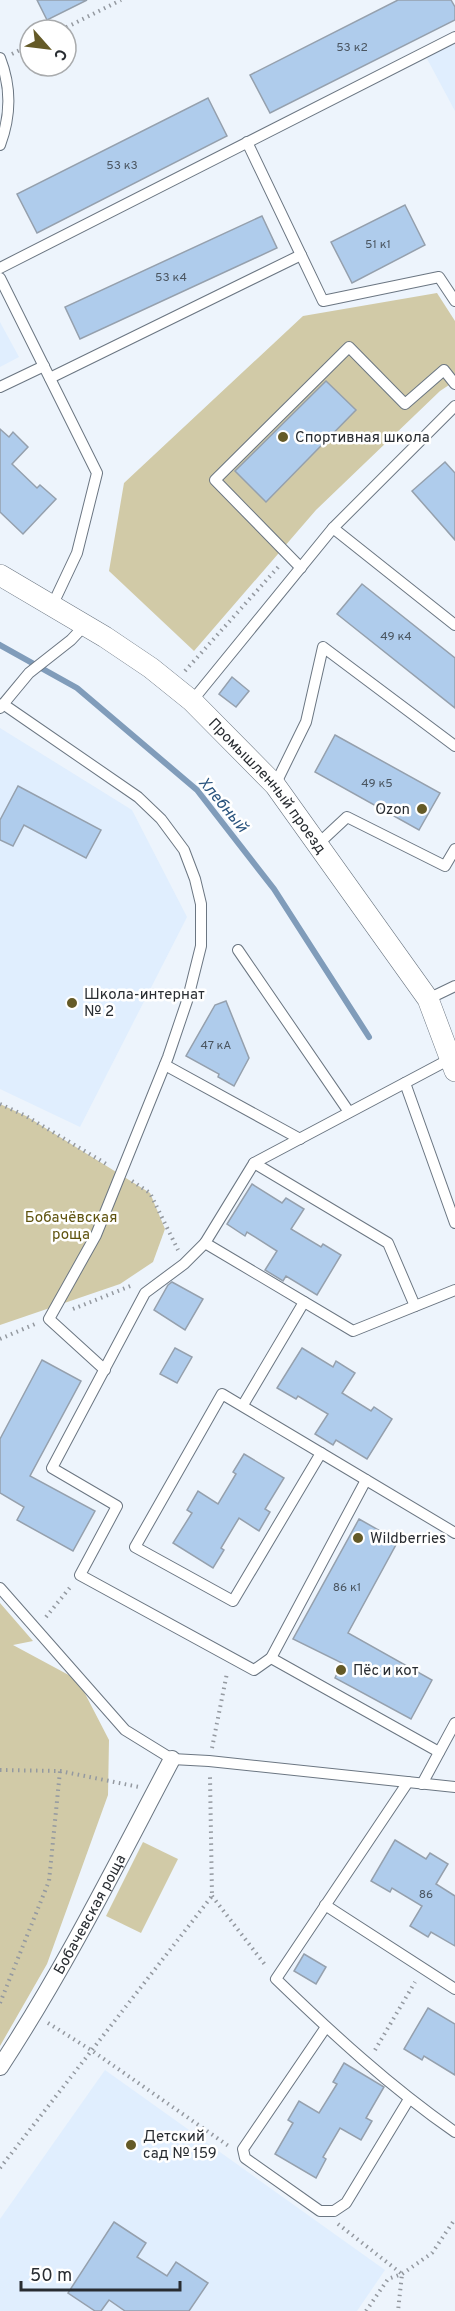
<svg xmlns="http://www.w3.org/2000/svg" width="455" height="2311" font-family="Overpass,sans-serif">
  <style>
    .built { fill: #e0eefe }
    .green { fill: #d1caa7 }
    .lines { fill: none; stroke-linecap: round; stroke-linejoin: round }
    .stream { stroke: #809cba; stroke-width: 6 }
    .building { fill: #afccec; stroke: #95a0ad; stroke-width: 1.5 }
    .service-casing { stroke: #6b7682; stroke-width: 12 }
    .pedestrian-casing { stroke: #6b7682; stroke-width: 18 }
    .minor-casing { stroke: #6b7682; stroke-width: 22 }
    .path { stroke: #9499a0; stroke-width: 4; stroke-dasharray: 1.5 4.5; stroke-linecap: butt }
    .service { stroke: #fff; stroke-width: 10 }
    .pedestrian { stroke: #fff; stroke-width: 16 }
    .minor { stroke: #fff; stroke-width: 21 }
    .poi-dot { fill: #645a27; stroke: #fff; stroke-width: 2 }
    .labels { text-anchor: middle; stroke-width: 5; stroke-linejoin: round; paint-order: stroke }
    .number-label { font-size: 12px; fill: #4a5560 }
    .poi-label { font-size: 15px; fill: #292d32; stroke: #fff; text-anchor: start }
    .street-label { font-size: 15px; fill: #292d32; stroke: #fff }
    .park-label { font-size: 15px; fill: #5f530f; stroke: #fff }
    .water-label { font-size: 16px; font-style: italic; fill: #2a547e; stroke: #fff }
  </style>
  <rect width="100%" height="100%" fill="#edf4fc"/>
  <!-- built -->
  <g class="built">
    <path d="M455,37V111L424,53Z"/>
    <path d="M0,322L19,357L0,367Z"/>
    <path d="M0,728L132,810L187,917L80,1127L0,1089Z"/>
    <path d="M105,2070L385,2270L357,2311H0V2219Z"/>
  </g>
  <!-- green -->
  <g class="green">
    <path d="M437,293L455,321V381L440,391L316,510L194,651L109,571L124,483L303,316Z"/>
    <path d="M0,1104L26,1116L150,1193L165,1229L153,1262L120,1284L0,1325Z"/>
    <path d="M0,1603L33,1641L13,1645L78,1680L109,1740L108,1795L47,1964L0,2046Z"/>
    <path d="M143,1842L178,1859L141,1933L106,1916Z"/>
  </g>
  <g class="lines">
    <!-- stream -->
    <path class="stream" d="M0,645L77,688L197,790L274,889L369,1037"/>
  </g>
  <!-- building -->
  <g class="building">
    <path d="M37,0H87L47,20Z"/>
    <path d="M398,0H451L455,7V20L270,113L250,75Z"/>
    <path d="M208,98L227,136L37,233L17,194Z"/>
    <path d="M405,205L425,245L352,283L331,242Z"/>
    <path d="M262,216L277,248L80,339L65,307Z"/>
    <path d="M326,381L356,410L266,502L235,471Z"/>
    <path d="M0,429L9,437L13,432L28,447L12,464L37,488L40,485L56,499L23,534L0,512Z"/>
    <path d="M445,462L455,473V540L412,491Z"/>
    <path d="M362,584L455,658V708L337,614Z"/>
    <path d="M232,677L249,691L236,707L219,694Z"/>
    <path d="M335,735L440,793L419,830L315,772Z"/>
    <path d="M18,786L101,830L86,858L24,825L13,846L0,840V820Z"/>
    <path d="M226,1001L249,1058L234,1086L218,1077L219,1074L186,1056L215,1005Z"/>
    <path d="M252,1184L282,1203L286,1198L304,1209L291,1229L321,1247L323,1244L341,1255L317,1295L286,1276L283,1281L265,1270L277,1251L247,1232L245,1236L227,1224Z"/>
    <path d="M172,1282L203,1299L185,1330L154,1310L168,1285Z"/>
    <path d="M175,1348L192,1357L177,1383L160,1374Z"/>
    <path d="M302,1348L333,1367L336,1361L355,1373L342,1393L371,1411L374,1407L392,1419L367,1459L336,1440L333,1445L315,1434L328,1414L298,1396L296,1399L277,1388Z"/>
    <path d="M42,1360L81,1381L30,1476L95,1511L73,1551L17,1520L24,1507L0,1493V1439Z"/>
    <path d="M244,1454L284,1478L265,1509L270,1512L259,1531L239,1518L221,1548L224,1550L213,1568L173,1543L192,1513L187,1510L198,1491L218,1504L236,1474L233,1472Z"/>
    <path d="M359,1519L398,1541L348,1633L432,1680L411,1719L335,1678L342,1663L293,1639Z"/>
    <path d="M395,1840L426,1859L430,1853L448,1864L436,1884L455,1896V1946L431,1932L428,1937L410,1926L422,1906L392,1888L390,1892L371,1881Z"/>
    <path d="M304,1954L326,1967L316,1984L294,1971Z"/>
    <path d="M428,2008L455,2024V2075L424,2056L422,2060L404,2049Z"/>
    <path d="M344,2063L384,2087L366,2118L372,2121L361,2140L340,2128L323,2157L326,2159L316,2178L275,2154L293,2123L288,2120L299,2101L319,2113L337,2084L333,2082Z"/>
    <path d="M114,2222L146,2243L137,2257L167,2276L176,2262L208,2283L189,2311H125L109,2300L101,2311H95L68,2293Z"/>
  </g>
  <g class="lines">
    <defs>
      <g id="service">
        <path d="M0,58C11,86 11,116 0,145"/>
        <path d="M247,142L323,301L439,277L455,301"/>
        <path d="M0,268L455,37"/>
        <path d="M0,278L97,473L77,553L52,606"/>
        <path d="M50,378L301,255"/>
        <path d="M0,387L44,366"/>
        <path d="M333,528L455,625"/>
        <path d="M301,568L215,480L349,347L405,404L444,370L455,384"/>
        <path d="M192,701L333,528L455,406"/>
        <path d="M3,704L138,797L161,819L184,850L195,879L201,904V946L188,998L168,1057L96,1235L49,1319L105,1370"/>
        <path d="M0,708L29,673L71,640L85,625"/>
        <path d="M275,785L306,722L323,647L455,746"/>
        <path d="M318,844L347,817L445,866L455,849"/>
        <path d="M238,950L349,1112"/>
        <path d="M428,999L455,986"/>
        <path d="M450,1059L254,1163L205,1243L353,1331L455,1290"/>
        <path d="M165,1065L300,1139"/>
        <path d="M405,1083L455,1223"/>
        <path d="M254,1163L388,1243L415,1306"/>
        <path d="M205,1243L184,1264L145,1293L52,1468L117,1506L80,1575L254,1670L271,1658L366,1480"/>
        <path d="M222,1394L321,1453L233,1601L135,1547Z"/>
        <path d="M243,1405L304,1302"/>
        <path d="M321,1453L455,1533"/>
        <path d="M0,1588L125,1730L172,1759L209,1761L455,1787"/>
        <path d="M271,1658L439,1752"/>
        <path d="M408,1782L276,1979C333,2034 389,2086 455,2132"/>
        <path d="M422,1784L455,1723"/>
        <path d="M325,1905L455,1989"/>
        <path d="M326,2027L243,2149L245,2158L320,2211H334L346,2203L409,2099"/>
      </g>
      <g id="pedestrian">
        <path id="s1" d="M0,2067C65,1968 117,1863 172,1759"/>
      </g>
      <g id="minor">
        <path id="s2" d="M0,575L105,637L151,668L192,701L275,785L428,999L455,1071"/>
      </g>
    </defs>
    <!-- service casing -->
    <use href="#service" class="service-casing"/>
    <!-- pedestrian casing -->
    <use href="#pedestrian" class="pedestrian-casing"/>
    <!-- minor casing -->
    <use href="#minor" class="minor-casing"/>
    <!-- path -->
    <g class="path">
      <path d="M61,30L121,0"/>
      <path d="M12,54L30,45"/>
      <path d="M185,671L280,565"/>
      <path d="M0,1104L26,1116L108,1165"/>
      <path d="M132,1181L150,1193L178,1250"/>
      <path d="M73,1309L133,1285"/>
      <path d="M0,1339L35,1324"/>
      <path d="M46,1617L72,1585"/>
      <path d="M212,1748L227,1673"/>
      <path d="M0,1770L60,1771L139,1787"/>
      <path d="M212,1896L266,1966"/>
      <path d="M0,2003L49,1881L60,1771"/>
      <path d="M48,2023L91,2050L230,2147"/>
      <path d="M375,2050L415,1982"/>
      <path d="M0,2168L212,1896L210,1776"/>
      <path d="M338,2224L402,2274L398,2311"/>
      <path d="M366,2311L388,2279L402,2274L432,2253L455,2219"/>
    </g>
    <!-- service -->
    <use href="#service" class="service"/>
    <!-- pedestrian -->
    <use href="#pedestrian" class="pedestrian"/>
    <!-- minor -->
    <use href="#minor" class="minor"/>
  </g>
  <!-- markers -->
  <g class="poi-dot">
    <circle cx="283" cy="437" r="6"/>
    <circle cx="422" cy="809" r="6"/>
    <circle cx="72" cy="1003" r="6"/>
    <circle cx="358" cy="1538" r="6"/>
    <circle cx="341" cy="1670" r="6"/>
    <circle cx="131" cy="2145" r="6"/>
  </g>
  <g class="labels">
    <!-- number labels -->
    <g class="number-label">
      <text x="352" y="51">53 к2</text>
      <text x="122" y="169">53 к3</text>
      <text x="378" y="248">51 к1</text>
      <text x="171" y="281">53 к4</text>
      <text x="396" y="640">49 к4</text>
      <text x="377" y="787">49 к5</text>
      <text x="216" y="1049">47 кА</text>
      <text x="347" y="1591">86 к1</text>
      <text x="426" y="1898">86</text>
    </g>
    <!-- poi labels -->
    <g class="poi-label">
      <text x="295" y="442">Спортивная школа</text>
      <text x="410" y="814" text-anchor="end">Ozon</text>
      <text x="84" y="999">Школа-интернат<tspan x="84" dy="17">№ 2</tspan></text>
      <text x="370" y="1543">Wildberries</text>
      <text x="353" y="1675">Пёс и кот</text>
      <text x="143" y="2141">Детский<tspan x="143" dy="17">сад № 159</tspan></text>
    </g>
    <!-- street labels -->
    <g class="street-label">
      <text dy="5" stroke="none"><textPath href="#s2" startOffset="344">Промышленный проезд</textPath></text>
      <text dy="5" stroke="none"><textPath href="#s1" startOffset="177">Бобачевская роща</textPath></text>
    </g>
    <!-- park labels -->
    <g class="park-label">
      <text x="71" y="1222">Бобачёвская<tspan x="71" dy="17">роща</tspan></text>
    </g>
    <!-- water labels -->
    <g class="water-label">
      <text transform="translate(224 804) rotate(50)" y="6">Хлебный</text>
    </g>
  </g>
  <!-- north arrow -->
  <g transform="translate(48 48) rotate(118)"><circle r="28" fill="#ffffff" stroke="#a9abad" stroke-width="1.5"/>
  <path d="M0-4.5L10 22L0 15L-10 22Z" fill="#645a27"/>
  <text y="-9" font-size="16" font-weight="bold" text-anchor="middle" fill="#292d32">С</text>
  </g>
  <!-- scale -->
  <path d="M21 2281v9h159v-9" fill="none" stroke="#292d32" stroke-width="3"/>
  <text x="30" y="2281" font-size="18" fill="#292d32" stroke="#ffffff" stroke-width="4.5" paint-order="stroke">50 m</text>
</svg>
